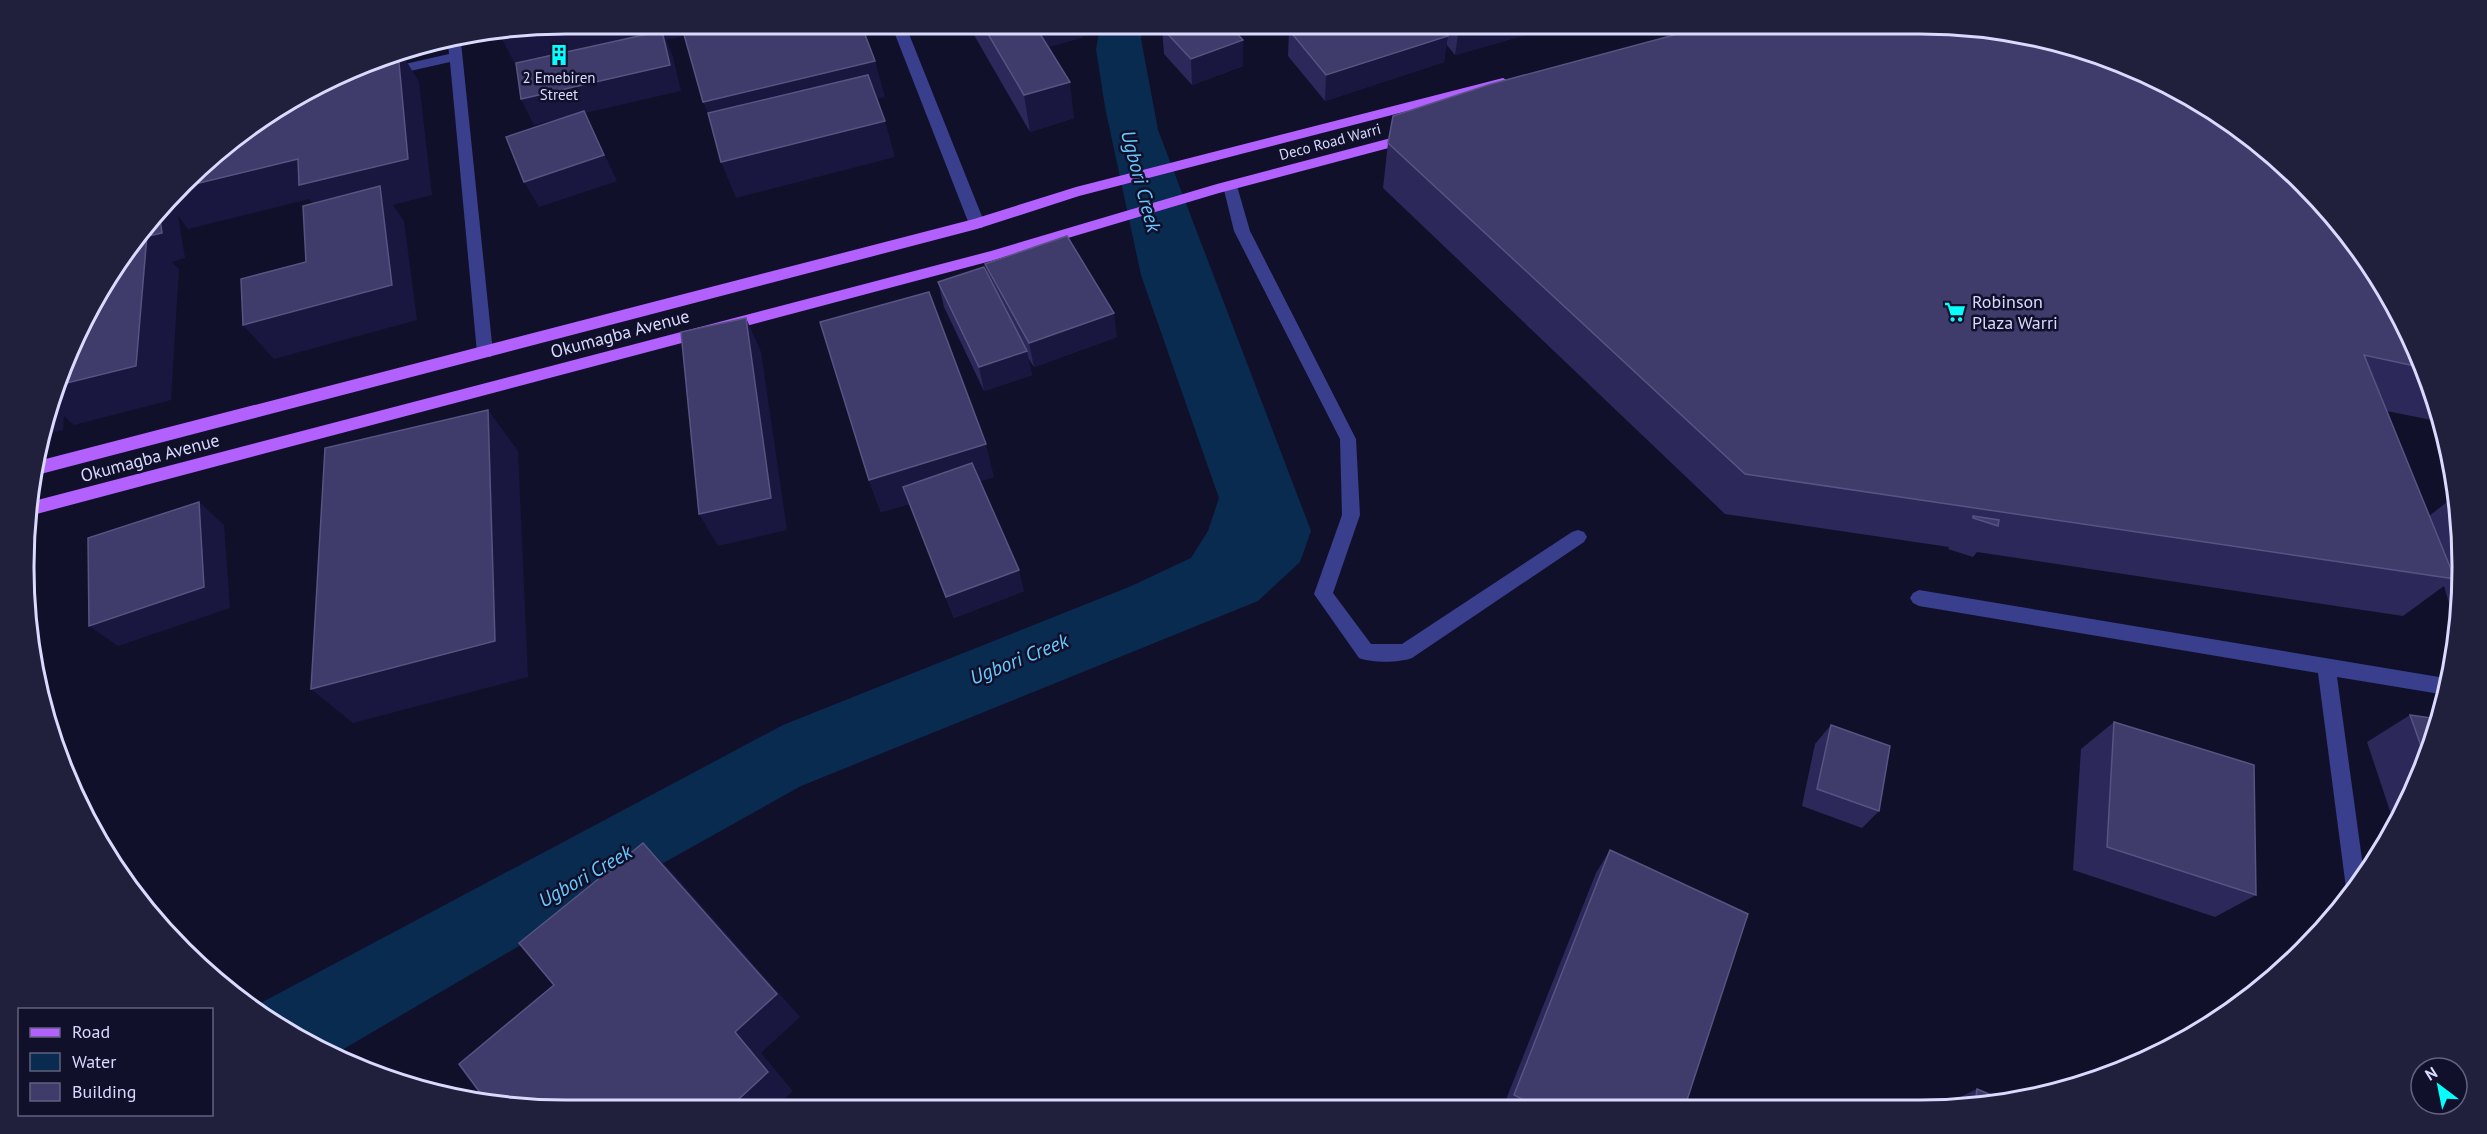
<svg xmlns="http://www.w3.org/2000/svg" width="2487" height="1134" font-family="'PT Sans',sans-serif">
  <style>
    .water { fill: #0a2b50 }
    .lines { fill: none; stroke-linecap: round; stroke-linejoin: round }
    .minor { fill: #393f8c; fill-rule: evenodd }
    .major { fill: #b261ff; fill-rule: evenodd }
    .wall { fill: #2c2859 }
    .shaded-wall { fill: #19173f }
    .building { fill: #3f3b6b; stroke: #575482; stroke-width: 1.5 }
    .labels { text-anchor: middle; stroke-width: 5; stroke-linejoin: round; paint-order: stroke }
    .far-poi-label { font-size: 15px; fill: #dadaff; stroke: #11102b }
    .far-street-label { font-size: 15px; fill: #dadaff; stroke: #11102b }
    .poi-label { font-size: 18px; fill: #dadaff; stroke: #11102b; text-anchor: start }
    .street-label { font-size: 18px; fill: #dadaff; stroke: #11102b }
    .water-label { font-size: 20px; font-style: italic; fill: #68caff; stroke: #11102b }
    .rim { fill: none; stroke: #dadaff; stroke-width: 3 }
  </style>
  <rect width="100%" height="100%" fill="#11102b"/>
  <!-- water -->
  <path class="water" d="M1101,24H1143L1141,39L1158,130L1311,531L1300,562L1258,601L801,786L606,895L335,1054L257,1005L783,725L1129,587L1191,558L1208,531L1219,498L1141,275L1105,107L1096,49Z"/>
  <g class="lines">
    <!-- minor -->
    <g class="minor">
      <path d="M891,24H905L985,224L982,228H972L969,224Z"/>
      <path d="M461,42L493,353L491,357H479L477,353L450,62L388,76L381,72L383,69L449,54L448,44Z"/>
      <path d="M1230,181L1237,186L1250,231L1356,439L1360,515L1333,593L1371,644H1402L1572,532L1578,530L1584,532L1587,537L1584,542L1412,658C1398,663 1373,663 1359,658L1314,594L1342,515L1340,439L1234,231L1223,186Z"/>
      <path d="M1919,590L2451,679L2446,695L2337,677L2364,874L2352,896L2346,888L2318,673L1919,606L1913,603L1910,598L1913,593Z"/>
    </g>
    <!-- major -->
    <g class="major">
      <path d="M1503,78L1510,82L1508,85L1079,196L977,229L33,476L34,462L974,219L1076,187Z"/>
      <path d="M1410,133L1417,138L1415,141L1219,193L991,261L29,516L30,502L991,251L1217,184Z"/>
    </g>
  </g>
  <!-- wall -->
  <g class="wall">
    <path d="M969,24H1087L1083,37L1048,47L1074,118L1030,132L970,28Z"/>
    <path d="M1309,24H1531L1529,34L1455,55L1446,44L1444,62L1325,101L1288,56L1289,30Z"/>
    <path d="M1162,28L1243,66L1192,85L1164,54Z"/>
    <path d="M1388,143L2422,359L2441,422L2387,411L2429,516L2456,495L2463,567L2457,625L2455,624L2444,586L2403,616L1977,552L1973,557L1948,549L1949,547L1725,514L1383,188Z"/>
    <path d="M985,264L1117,337L1034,367L1028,358L1032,375L984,391L944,307L938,282L987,272Z"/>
    <path d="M994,477L980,481L1024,591L954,618L909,504L881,512L869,480Z"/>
    <path d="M2410,715L2439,719L2422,774L2394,823L2367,742Z"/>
    <path d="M2114,722L2256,895L2215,917L2073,870L2081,749Z"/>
    <path d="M1831,725L1879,811L1862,828L1802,806L1815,744Z"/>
    <path d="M1610,850L1685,1106L1503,1107L1596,873Z"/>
    <path d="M1977,1089L1991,1105H1946V1104Z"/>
  </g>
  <!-- shaded-wall -->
  <g class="shaded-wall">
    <path d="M567,24H680L684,36L666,40L673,57L681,91L585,113L617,181L539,207L524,182L585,113L534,125L521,99L520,74L501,37L537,29Z"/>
    <path d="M1030,24H1087L1083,37L1034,51Z"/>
    <path d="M1478,24H1531L1529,34L1455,55L1459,29Z"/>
    <path d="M1448,36L1444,62L1325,101L1326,75Z"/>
    <path d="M1243,40V66L1192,85L1191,59Z"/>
    <path d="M398,52H401L419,82L432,195L393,205L404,221L417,320L274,359L243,325L392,285L326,221L309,199L188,229L178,216L185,258L172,262L179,269L171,400L74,425L64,416L63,430L44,435L70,367L147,234L187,186Z"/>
    <path d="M875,61L885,97L718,138L703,102Z"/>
    <path d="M1070,82L1074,118L1030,132L1024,95Z"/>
    <path d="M885,121L895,157L736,198L721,162Z"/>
    <path d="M1114,313L1117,337L1034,367L1029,343Z"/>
    <path d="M746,318L761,352L787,530L718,546L699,514Z"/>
    <path d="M1027,351L1032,375L984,391L979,367Z"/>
    <path d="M488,410L518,451L528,677L353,723L311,689Z"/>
    <path d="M986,444L994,477L909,503L903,487L909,504L881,512L869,480Z"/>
    <path d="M199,502L224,525L230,608L118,646L89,626Z"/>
    <path d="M1019,570L1024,591L954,618L946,597Z"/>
    <path d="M643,843L672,872L800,1017L761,1053L793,1091L774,1109H728Z"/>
  </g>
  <!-- building -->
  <g class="building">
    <path d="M681,24H752L756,34L800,24H861L875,61L703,102Z"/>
    <path d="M982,24H1034L1070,82L1024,95Z"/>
    <path d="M1172,24H1228L1243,40L1191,59L1162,28Z"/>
    <path d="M1309,24H1437L1448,36L1326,75L1289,30Z"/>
    <path d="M1455,24H1478L1459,29Z"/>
    <path d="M1715,24H1920L2026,34L2127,65L2221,115L2304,183L2371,265L2422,359L2424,368L2364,355L2455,579L1745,474L1388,143L1393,116L1491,84Z"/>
    <path d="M537,29L501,37L500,35Z"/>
    <path d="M662,31L670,65L521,99L516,63Z"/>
    <path d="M398,52L408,159L299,185L298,159L187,186L209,159L296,97L392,53Z"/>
    <path d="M868,75L885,121L721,162L708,113Z"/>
    <path d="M584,111L604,155L524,182L506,137Z"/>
    <path d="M380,186L392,285L243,325L241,279L306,262L303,206Z"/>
    <path d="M160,219L162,233L149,236L147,234Z"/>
    <path d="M147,235L136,366L63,384L97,296Z"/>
    <path d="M1067,236L1114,313L1029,343L985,264Z"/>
    <path d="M984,267L1027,351L979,367L938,282Z"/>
    <path d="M929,292L986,444L869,480L820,322Z"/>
    <path d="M746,318L771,498L699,514L681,332Z"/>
    <path d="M488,410L495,641L311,689L325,448Z"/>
    <path d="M972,463L1019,570L946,597L903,487Z"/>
    <path d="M199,502L204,587L89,626L88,538Z"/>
    <path d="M1973,516L1999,520L1998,526L1973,518Z"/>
    <path d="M2410,715L2439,719L2426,760Z"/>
    <path d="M2114,722L2254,765L2256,895L2107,847Z"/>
    <path d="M1831,725L1890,746L1879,811L1817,789Z"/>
    <path d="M643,843L777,994L735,1032L768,1072L728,1109L567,1110L487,1102L459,1064L554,985L519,943Z"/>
    <path d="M1610,850L1748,914L1685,1106L1538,1107L1514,1095Z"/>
    <path d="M1977,1089L2006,1101L1991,1105H1975Z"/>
  </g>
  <!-- icons -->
  <defs>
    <symbol id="building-bare" viewBox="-9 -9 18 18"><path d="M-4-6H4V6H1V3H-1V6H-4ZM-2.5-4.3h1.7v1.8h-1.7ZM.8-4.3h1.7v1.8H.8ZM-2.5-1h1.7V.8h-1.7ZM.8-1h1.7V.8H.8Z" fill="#06fffc" stroke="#11102b" stroke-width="2.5" paint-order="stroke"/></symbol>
    <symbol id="supermarket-bare" viewBox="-9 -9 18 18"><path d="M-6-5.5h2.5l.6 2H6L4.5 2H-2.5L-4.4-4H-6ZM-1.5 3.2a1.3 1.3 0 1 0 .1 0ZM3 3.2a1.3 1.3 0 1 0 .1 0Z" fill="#06fffc" stroke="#11102b" stroke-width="2.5" paint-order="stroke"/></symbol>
  </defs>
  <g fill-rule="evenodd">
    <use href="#building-bare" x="544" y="40" width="30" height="30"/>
    <use href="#supermarket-bare" x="1940" y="297" width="30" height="30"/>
  </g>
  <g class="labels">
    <!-- far-poi labels -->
    <g class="far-poi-label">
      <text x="559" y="83">2 Emebiren<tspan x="559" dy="17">Street</tspan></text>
    </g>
    <!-- far-street labels -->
    <g class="far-street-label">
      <text transform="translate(1330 142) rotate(-15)" y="5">Deco Road Warri</text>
    </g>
    <!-- poi labels -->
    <g class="poi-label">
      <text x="1972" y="308">Robinson<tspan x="1972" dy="21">Plaza Warri</tspan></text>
    </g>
    <!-- street labels -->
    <g class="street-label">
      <text transform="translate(620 334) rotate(-15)" y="6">Okumagba Avenue</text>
      <text transform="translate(150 458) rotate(-15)" y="6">Okumagba Avenue</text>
    </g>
    <!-- water labels -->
    <g class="water-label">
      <text transform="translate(1141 181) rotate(75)" y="7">Ugbori Creek</text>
      <text transform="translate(1019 659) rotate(-22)" y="7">Ugbori Creek</text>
      <text transform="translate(585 876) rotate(-30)" y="7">Ugbori Creek</text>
    </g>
  </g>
  <!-- crop -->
  <path d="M0 0H2487V1134H0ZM566 34H1920A532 532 0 0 1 2452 566V568A532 532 0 0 1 1920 1100H566A532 532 0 0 1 34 568V566A532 532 0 0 1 566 34Z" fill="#21203c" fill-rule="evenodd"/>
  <path class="rim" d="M566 34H1920A532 532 0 0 1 2452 566V568A532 532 0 0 1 1920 1100H566A532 532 0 0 1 34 568V566A532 532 0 0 1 566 34Z"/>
  <!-- legend -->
  <rect x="18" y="1008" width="195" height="108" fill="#11102b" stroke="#616180" stroke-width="1.5"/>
  <rect x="30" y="1028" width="30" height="9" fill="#b261ff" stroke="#616180" stroke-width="1.5"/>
  <text x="72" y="1038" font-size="18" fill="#dadaff">Road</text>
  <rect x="30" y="1053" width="30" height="18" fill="#0a2b50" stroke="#616180" stroke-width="1.5"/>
  <text x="72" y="1068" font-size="18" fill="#dadaff">Water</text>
  <rect x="30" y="1083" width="30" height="18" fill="#3f3b6b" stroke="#616180" stroke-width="1.5"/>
  <text x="72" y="1098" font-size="18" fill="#dadaff">Building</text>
  <!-- north arrow -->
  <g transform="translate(2439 1086) rotate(328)"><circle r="28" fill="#11102b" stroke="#616180" stroke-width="1.5"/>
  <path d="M0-4.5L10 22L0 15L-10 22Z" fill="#06fffc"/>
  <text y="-9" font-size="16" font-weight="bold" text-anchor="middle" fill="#dadaff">N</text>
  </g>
</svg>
